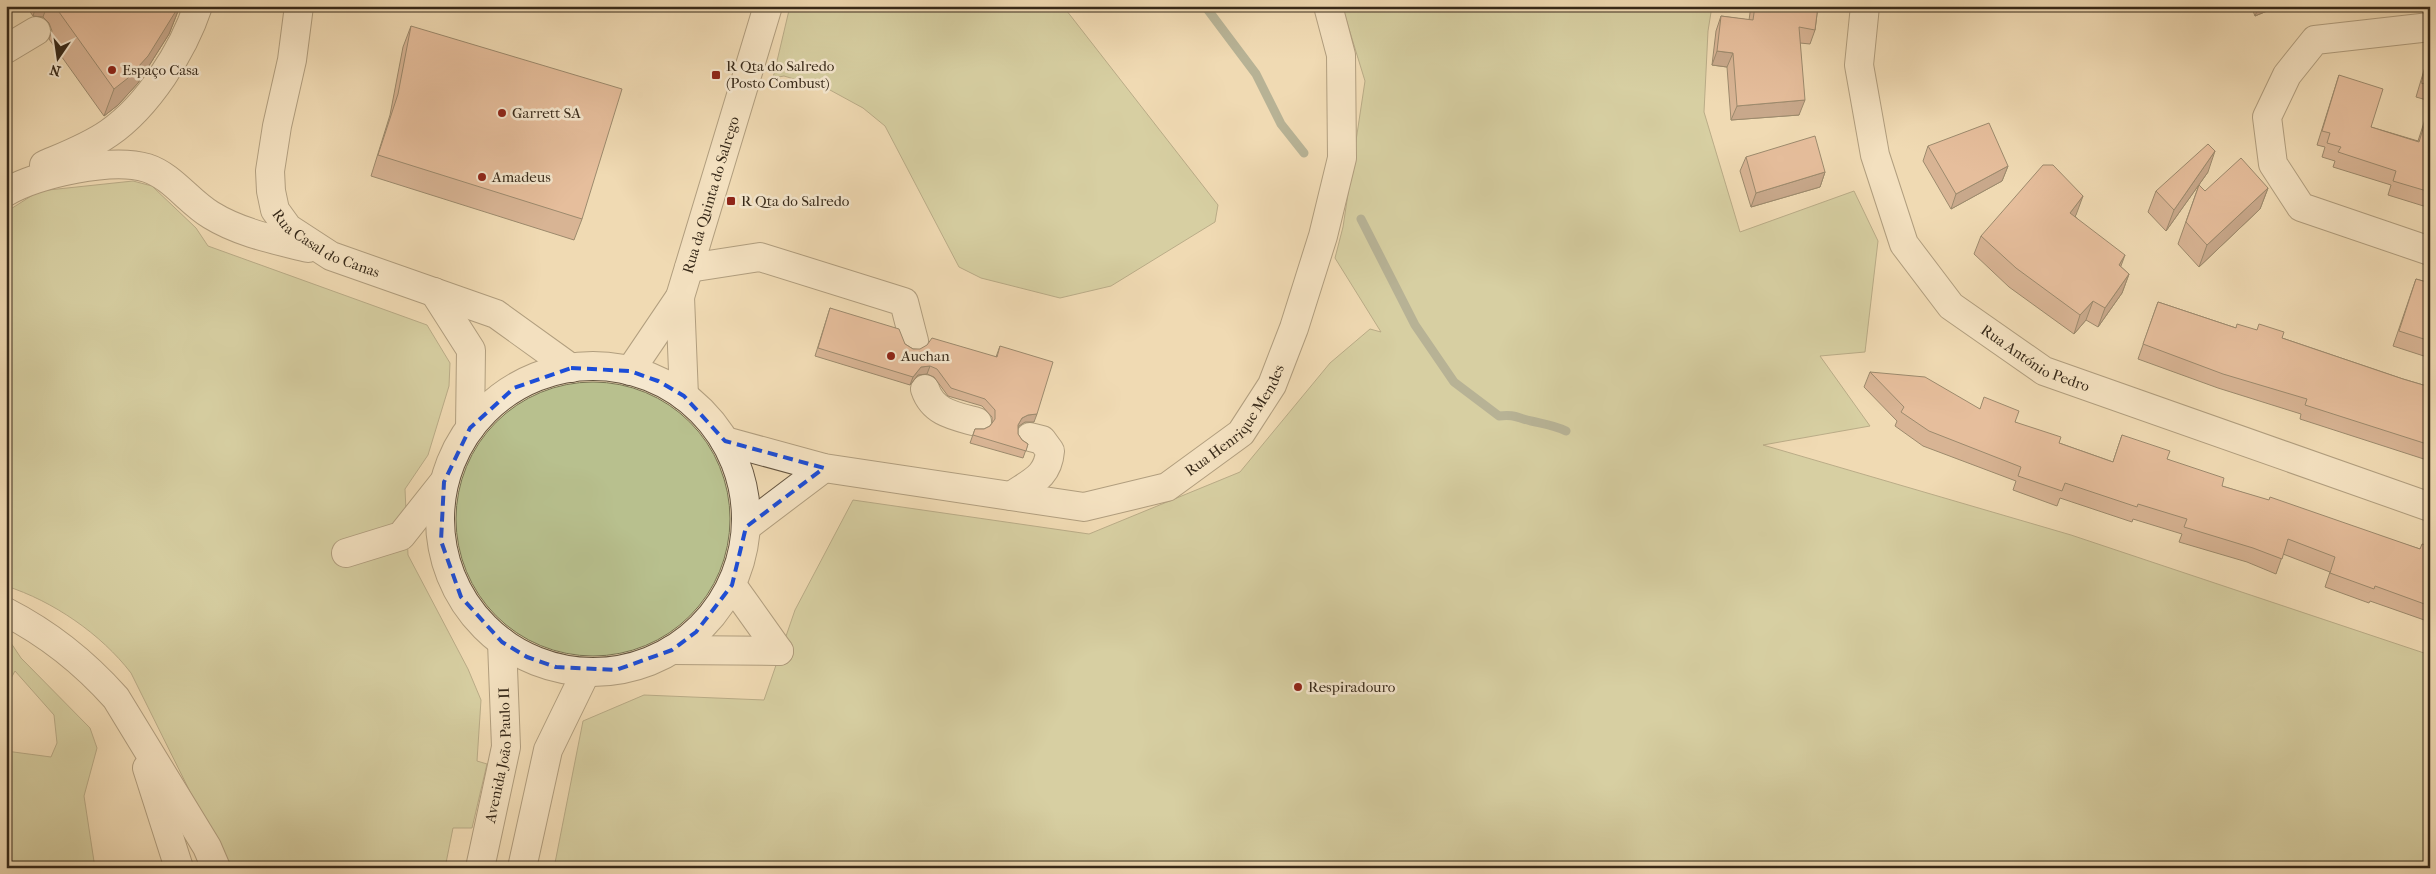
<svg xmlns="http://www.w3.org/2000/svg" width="2436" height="874" font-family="'IM FELL French Canon',serif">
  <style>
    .green { fill: #b8c08e; stroke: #787454 }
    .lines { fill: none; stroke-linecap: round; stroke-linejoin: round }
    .stream { stroke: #728172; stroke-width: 9 }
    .minor-casing { stroke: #655540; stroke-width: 30 }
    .minor { stroke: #f5e7ce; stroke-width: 28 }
    .wall { fill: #bb8570; stroke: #372919 }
    .shaded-wall { fill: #986c5b; stroke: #372919 }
    .building { fill: #d99b82; stroke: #372919 }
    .marked { fill: none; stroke: #1d4ed8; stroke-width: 4; stroke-dasharray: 10 6; stroke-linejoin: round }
    .poi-dot { fill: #8f2418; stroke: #f5e7ce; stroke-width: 2 }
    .labels { text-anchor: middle; stroke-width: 5; stroke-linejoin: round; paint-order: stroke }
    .poi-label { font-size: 15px; fill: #372919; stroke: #f5e7ce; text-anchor: start }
    .street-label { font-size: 15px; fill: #372919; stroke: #f5e7ce }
  </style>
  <rect width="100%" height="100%" fill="#f0dab3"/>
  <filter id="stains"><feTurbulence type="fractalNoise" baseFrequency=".004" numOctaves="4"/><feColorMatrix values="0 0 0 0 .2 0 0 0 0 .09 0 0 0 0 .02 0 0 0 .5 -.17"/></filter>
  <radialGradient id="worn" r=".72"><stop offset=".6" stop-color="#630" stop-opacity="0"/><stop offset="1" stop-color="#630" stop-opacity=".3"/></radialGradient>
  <!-- green -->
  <g class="green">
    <path d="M790,6H1063L1218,205L1215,222L1111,286L1060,298L981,278L959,267L885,126L863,108L830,90L784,76L773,78Z"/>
    <path d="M1342,6H1712L1708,31L1704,112L1740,232L1854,191L1878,241L1865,352L1820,356L1870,426L1763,445L2071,535L2430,655V868H554L583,721L644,695L764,700L795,610L853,500L1089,534L1240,472L1330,363L1370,329L1381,332L1335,258L1343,227L1365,81Z"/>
    <path d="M133,181L152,186L196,228L208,246L427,325L450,363L449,386L428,455L405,489L408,555L468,669L481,700L477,761L487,764L472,828H453L445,868H228L131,673C101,634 53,601 6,586V212L39,191Z"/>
    <circle cx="593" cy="519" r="137"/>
    <path d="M6,641L11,643L21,658L90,728L97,748L84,796L95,868H6V751L51,757L57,743L54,715L15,671L9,682L6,683Z"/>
  </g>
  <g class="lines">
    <!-- stream -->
    <g class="stream">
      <path d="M1205,6L1256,74L1281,124L1304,153"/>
      <path d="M1361,219L1415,325L1454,382L1499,416C1515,414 1517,418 1531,421C1544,424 1554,425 1566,431"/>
    </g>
    <defs>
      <g id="minor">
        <path id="s1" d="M299,6L292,60L277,126L270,171L271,191L275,210L288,228L331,256L496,314L571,368"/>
        <path id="s2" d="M1865,6L1859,65L1875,155L1904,244L1951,306L2044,371L2430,507"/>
        <path d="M2430,27L2315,40L2287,75L2267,117L2273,164L2301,207L2430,251"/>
        <path d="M6,49L36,31"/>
        <path d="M44,165C65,156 89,147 109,133C148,106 183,51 198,6"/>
        <path d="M6,192C38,174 111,157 147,168C172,176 189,202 211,215C240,233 276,240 308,248"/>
        <path d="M689,268L760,257L904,302L914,341"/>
        <path d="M434,292L471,350L470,428"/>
        <path d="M680,297L684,396"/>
        <circle cx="593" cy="519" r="153"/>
        <path id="s3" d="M630,371L680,297L768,6"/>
        <path d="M925,389C933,413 955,416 977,422"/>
        <path id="s4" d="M725,441L824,468L1084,507L1167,487L1241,433L1272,385L1294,328L1323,236L1342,158L1341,55L1328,6"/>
        <path d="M1011,496C1031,482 1048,477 1050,451L1042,440L1030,437"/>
        <path d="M746,527L824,468"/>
        <path d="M346,553L401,536L443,483"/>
        <path d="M732,585L779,651"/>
        <path d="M6,612C49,634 84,662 116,698L207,847L216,868"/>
        <path d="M672,650L779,651"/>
        <path d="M147,768L179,868"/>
        <path id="s5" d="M480,868L506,747L502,642"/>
        <path d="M522,868L548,750L586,672"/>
      </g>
    </defs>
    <!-- minor casing -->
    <use href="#minor" class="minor-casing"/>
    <!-- minor -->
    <use href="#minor" class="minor"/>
  </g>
  <!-- wall -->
  <g class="wall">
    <path d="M26,6H180L169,34L138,83L118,105L104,116L49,39L52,31L49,23L43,17L33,16Z"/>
    <path d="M1751,6H1818L1815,30L1810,44L1800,43L1799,115L1731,120L1727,67L1712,65L1716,31L1721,16L1749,20Z"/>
    <path d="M2251,6H2279L2255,16Z"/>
    <path d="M2282,6H2297L2284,11Z"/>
    <path d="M411,26L582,219L574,240L371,176L390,115L403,47Z"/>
    <path d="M2430,50V101L2416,97Z"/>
    <path d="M2339,75L2371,127L2418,141L2430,104V208L2388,195L2391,185L2333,167L2335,161L2322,157L2325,147L2317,145Z"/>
    <path d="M1928,146L2008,166L2002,181L1951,209L1923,161Z"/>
    <path d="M1746,157L1825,172L1820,187L1751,207L1740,171Z"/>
    <path d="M2208,172L2166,231L2148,212L2156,191Z"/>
    <path d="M2199,185L2205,191L2268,188L2260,209L2199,267L2178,244Z"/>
    <path d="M2076,215L2075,216L2121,267L2129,274L2122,293L2098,327L2086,320L2074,334L2009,287L1974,254L1981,236Z"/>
    <path d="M2416,279L2430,283V358L2393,346Z"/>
    <path d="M2158,302L2236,328L2282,338L2403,379L2430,387V461L2300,419L2301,414L2218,388L2138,359Z"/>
    <path d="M830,308L905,344L913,349L996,357L1000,346L1034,422H1025L1019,426L1018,428V434L1022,440L1028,444L1023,458L970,443L975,429H984L990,426L992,423V417L982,406L948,396L934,377L927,374L918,375L910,385L815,356Z"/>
    <path d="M1870,372L1980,409L2015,422L2059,443L2113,462L2122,435L2167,459L2222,486L2420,549L2430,546V622L2370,601L2369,603L2325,587L2330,572L2283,554L2276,574L2247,562L2179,542L2182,534L2133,519L2132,522L2060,498L2057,506L2013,490L2016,481L1923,446L1895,426L1897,421L1864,387Z"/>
  </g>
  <!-- shaded-wall -->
  <g class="shaded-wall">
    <path d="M36,6H47L43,17L33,16Z"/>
    <path d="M179,6H180L169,34L138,83L118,105L104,116L114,89Z"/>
    <path d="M2259,6H2279L2255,16Z"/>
    <path d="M2286,6H2297L2284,11Z"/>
    <path d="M1717,51L1733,53L1727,67L1712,65Z"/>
    <path d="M1805,100L1799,115L1731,120L1737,106Z"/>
    <path d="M2215,151L2208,172L2166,231L2174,210Z"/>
    <path d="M2008,166L2002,181L1951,209L1956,194Z"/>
    <path d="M1825,172L1820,187L1751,207L1756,193Z"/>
    <path d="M2268,188L2260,209L2199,267L2207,245Z"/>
    <path d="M2083,196L2076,215L2063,231L2070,213Z"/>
    <path d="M2125,255L2118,274L2119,265Z"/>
    <path d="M2129,274L2122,293L2098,327L2105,308Z"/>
    <path d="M2093,301L2086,320L2074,334L2080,315Z"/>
    <path d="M930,366L927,374L918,375L910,385L913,377L921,367Z"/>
    <path d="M1037,414L1034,422H1025L1019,426L1015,433L1018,425L1022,418L1028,415Z"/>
  </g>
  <!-- building -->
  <g class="building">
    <path d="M61,6H179L148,56L128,78L114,89L59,12Z"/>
    <path d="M1755,6H1818L1815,30L1799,27L1805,100L1737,106L1733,53L1717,51L1721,16L1753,20Z"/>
    <path d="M411,26L622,89L582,219L378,155L398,94Z"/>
    <path d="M2430,53V85L2421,83Z"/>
    <path d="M2339,75L2383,89L2371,127L2419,142L2430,106V192L2393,181L2396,171L2338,152L2341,147L2327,143L2330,133L2322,131Z"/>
    <path d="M1989,123L2008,166L1956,194L1928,146Z"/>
    <path d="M1815,136L1825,172L1756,193L1746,157Z"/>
    <path d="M2208,144L2215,151L2174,210L2156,191Z"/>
    <path d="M2241,158L2268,188L2207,245L2186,222L2199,185L2205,191Z"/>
    <path d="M2043,165H2053L2083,196L2070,213L2125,255L2119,265L2129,274L2105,308L2093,301L2080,315L2016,268L1981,236Z"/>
    <path d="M2416,279L2430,283V341L2399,331Z"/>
    <path d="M2158,302L2236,328L2237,324L2257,330L2259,324L2284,332L2282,338L2403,379L2430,387V445L2305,405L2307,399L2223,374L2143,344Z"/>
    <path d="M830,308L899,329L905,344L913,349H920L927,345L932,338L997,357L1000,346L1053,362L1037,414L1028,415L1022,418L1018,425V434L1022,440L1028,444L1026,451L973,435L975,429H984L990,426L995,419V410L985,399L951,388L937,369L930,366L921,367L913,377L818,348Z"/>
    <path d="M1870,372L1925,377L1980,409L1984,397L2019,411L2015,422L2061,437L2059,443L2113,462L2122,435L2170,451L2167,459L2224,478L2222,486L2269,500L2270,497L2420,549L2422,544L2430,546V606L2375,586L2374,589L2330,573L2335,557L2288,539L2282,559L2253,548L2184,527L2187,519L2138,504L2137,507L2065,483L2062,491L2018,476L2021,467L1929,431L1901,412L1904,407Z"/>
  </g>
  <!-- marked area -->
  <path d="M0 0H2436V874H0ZM571,368L630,371L658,381L684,396L725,441L824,468L746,527L732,585L696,632L672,650L616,670L556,667L527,657L502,642L461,597L441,541L444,482L470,428L514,388Z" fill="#f0dab3" fill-opacity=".55" fill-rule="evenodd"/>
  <path class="marked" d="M571,368L630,371L658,381L684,396L725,441L824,468L746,527L732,585L696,632L672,650L616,670L556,667L527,657L502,642L461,597L441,541L444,482L470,428L514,388Z"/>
  <!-- markers -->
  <g class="poi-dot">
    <circle cx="112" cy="70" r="5"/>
    <rect x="711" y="70" width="10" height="10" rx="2.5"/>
    <circle cx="502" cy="113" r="5"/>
    <circle cx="482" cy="177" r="5"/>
    <rect x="726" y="196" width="10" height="10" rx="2.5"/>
    <circle cx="891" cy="356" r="5"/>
    <circle cx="1298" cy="687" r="5"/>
  </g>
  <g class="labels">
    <!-- poi labels -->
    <g class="poi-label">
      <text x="726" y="71">R Qta do Salredo<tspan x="726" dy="17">(Posto Combust)</tspan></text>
      <text x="122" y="75">Espaço Casa</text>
      <text x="512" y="118">Garrett SA</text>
      <text x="492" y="182">Amadeus</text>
      <text x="741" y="206">R Qta do Salredo</text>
      <text x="901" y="361">Auchan</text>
      <text x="1308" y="692">Respiradouro</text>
    </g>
    <!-- street labels -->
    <g class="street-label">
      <text dy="5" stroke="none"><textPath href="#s3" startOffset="196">Rua da Quinta do Salrego</textPath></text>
      <text dy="5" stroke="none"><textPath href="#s1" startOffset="270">Rua Casal do Canas</textPath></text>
      <text dy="5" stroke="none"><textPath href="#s2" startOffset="422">Rua António Pedro</textPath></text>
      <text dy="5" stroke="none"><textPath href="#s4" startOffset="548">Rua Henrique Mendes</textPath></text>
      <text dy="5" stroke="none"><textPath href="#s5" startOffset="115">Avenida João Paulo II</textPath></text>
    </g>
  </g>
  <!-- margin -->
  <rect width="2436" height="874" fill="none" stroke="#f0dab3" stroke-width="25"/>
  <rect x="8" y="8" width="2421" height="859" fill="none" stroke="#372919" stroke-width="2.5"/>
  <rect x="12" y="12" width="2411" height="849" fill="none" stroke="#372919"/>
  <!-- north arrow -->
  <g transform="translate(58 58) rotate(193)" stroke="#f5e7ce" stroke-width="4" paint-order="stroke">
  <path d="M0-4L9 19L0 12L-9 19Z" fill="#372919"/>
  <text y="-8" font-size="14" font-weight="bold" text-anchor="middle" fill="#372919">N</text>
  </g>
  <rect width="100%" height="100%" filter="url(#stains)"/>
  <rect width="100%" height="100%" fill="url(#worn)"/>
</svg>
